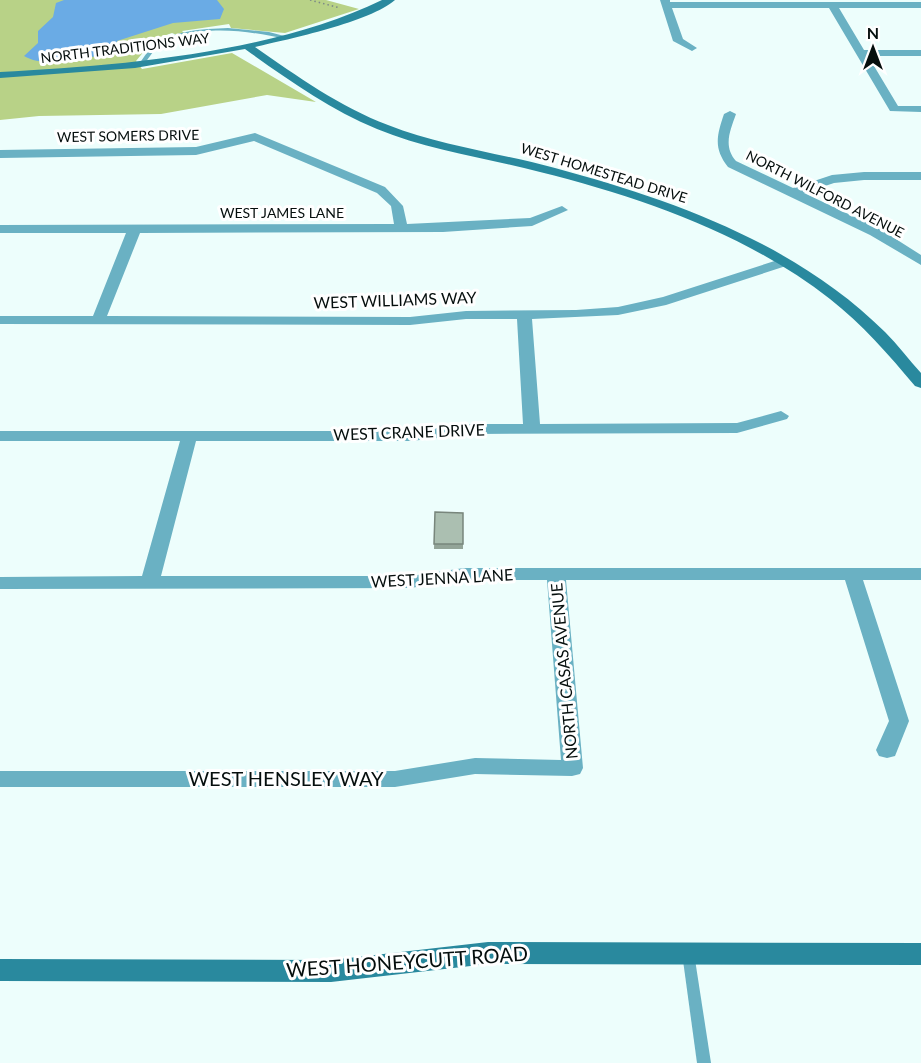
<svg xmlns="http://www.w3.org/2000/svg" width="921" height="1063" font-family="Lato,sans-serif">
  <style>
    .green { fill: #b8d287 }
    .water { fill: #6aabe5 }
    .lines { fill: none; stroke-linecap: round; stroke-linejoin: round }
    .path { stroke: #7b8887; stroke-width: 1.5; stroke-dasharray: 1.5 3; stroke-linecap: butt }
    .lane { fill: #6ab1c3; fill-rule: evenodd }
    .street { fill: #6ab1c3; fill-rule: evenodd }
    .secondary { fill: #29899e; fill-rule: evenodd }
    .wall { fill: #93a498 }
    .building { fill: #abbfb1; stroke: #78867c; stroke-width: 1.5 }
    .labels { text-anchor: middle; stroke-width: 6; stroke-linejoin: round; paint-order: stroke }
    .far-street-label { font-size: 14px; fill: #050e0d; stroke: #fff }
    .street-label { font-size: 16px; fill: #050e0d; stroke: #fff }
    .near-street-label { font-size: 20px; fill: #050e0d; stroke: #fff }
  </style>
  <rect width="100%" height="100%" fill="#edfefc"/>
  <!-- green -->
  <path class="green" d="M0,0H326L359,9L285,33L231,28L229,24L182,31L184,33L177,35L172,33L152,40L139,48L145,50L136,61L142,69L232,53L316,102L267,95L161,114L39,116L0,120Z"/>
  <!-- water -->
  <path class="water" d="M64,0H217L224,9L220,19L173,23L117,41L116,53C89,56 47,70 24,56L38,43V31L53,17L56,3Z"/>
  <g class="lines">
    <!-- path -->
    <path class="path" d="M310,0L340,8"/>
    <!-- lane -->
    <g class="lane">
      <path d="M228,28L269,32L288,37L285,39C247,30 186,22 155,50C151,54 147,60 144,65L139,64C143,59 146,53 151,48C171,30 202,29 228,28Z"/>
      <path d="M688,948L692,949L694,953L711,1063H697L682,953L684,949Z"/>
    </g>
    <!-- street -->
    <g class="street">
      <path d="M660,0H670V2H921V8H839L864,50H921V56H868L898,106H921V112L890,111L829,8H672L683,39L697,48L692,51L673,41Z"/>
      <path d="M730,111L736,114C730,131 723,146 736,161L793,188L832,175L864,172H921V180H864L834,183L804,193L880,229L921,255V265L870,235L728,167C713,148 717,135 724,114Z"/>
      <path d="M255,133L385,187L403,206L407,224L530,218L562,206L568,210L532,226L443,232L140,233L107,316L410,317L466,311L576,310L618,307L663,297L784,258L791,262L789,265L666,305L618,315L532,319L540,424L737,423L781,411L789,416L787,419L737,433L473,434L411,441H196L161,576H410L464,568H921V580H863L909,721L895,756L887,758L879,756L876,750L889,721L845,580H566L583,768L580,774L572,776L475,774L395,787H0V771H395L475,758L561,760L547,580H464L410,588L0,589V577L142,576L180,441H0V431H411L473,424H523L517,319H466L410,325L0,324V316H93L126,233H0V225L394,224L391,206L377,193L254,141L196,155L0,158V150L196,147Z"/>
    </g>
    <!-- secondary -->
    <g class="secondary">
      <path d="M382,0H395C370,22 289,39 255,47C297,76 340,107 388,125C441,146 500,153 555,168C674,200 796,244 885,332C898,345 909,360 921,373V388L915,386C889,355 862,324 830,299C747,234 640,197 540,172C486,158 428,150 377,129C329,109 287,79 245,49L135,68L0,78V72C120,66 273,53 382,0Z"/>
      <path d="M488,942L921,943V965L488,964L331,982L0,981V959L331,960Z"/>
    </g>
  </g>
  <!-- wall -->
  <path class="wall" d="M435,512L463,513V549H434Z"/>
  <!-- building -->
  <path class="building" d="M435,512L463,513V544H434Z"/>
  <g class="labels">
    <!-- far-street labels -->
    <g class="far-street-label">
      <text transform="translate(125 48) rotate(-7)" y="5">NORTH TRADITIONS WAY</text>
      <text transform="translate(128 136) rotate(-1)" y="5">WEST SOMERS DRIVE</text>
      <text transform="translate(604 173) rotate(17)" y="5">WEST HOMESTEAD DRIVE</text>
      <text transform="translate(825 194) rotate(27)" y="5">NORTH WILFORD AVENUE</text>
      <text x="282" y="218">WEST JAMES LANE</text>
    </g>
    <!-- street labels -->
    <g class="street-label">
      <text transform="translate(395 300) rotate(-2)" y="6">WEST WILLIAMS WAY</text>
      <text transform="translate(409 432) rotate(-2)" y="6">WEST CRANE DRIVE</text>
      <text transform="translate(442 578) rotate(-3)" y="6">WEST JENNA LANE</text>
      <text transform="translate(564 671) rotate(-95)" y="6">NORTH CASAS AVENUE</text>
    </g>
    <!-- near-street labels -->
    <g class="near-street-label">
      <text x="286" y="786">WEST HENSLEY WAY</text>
      <text transform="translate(407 962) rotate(-4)" y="7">WEST HONEYCUTT ROAD</text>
    </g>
  </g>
  <!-- north arrow -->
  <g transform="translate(873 48)" stroke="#ffffff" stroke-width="4.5" paint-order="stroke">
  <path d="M0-4.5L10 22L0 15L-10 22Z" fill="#050e0d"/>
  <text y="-9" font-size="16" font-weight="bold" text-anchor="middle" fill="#050e0d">N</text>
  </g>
</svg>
